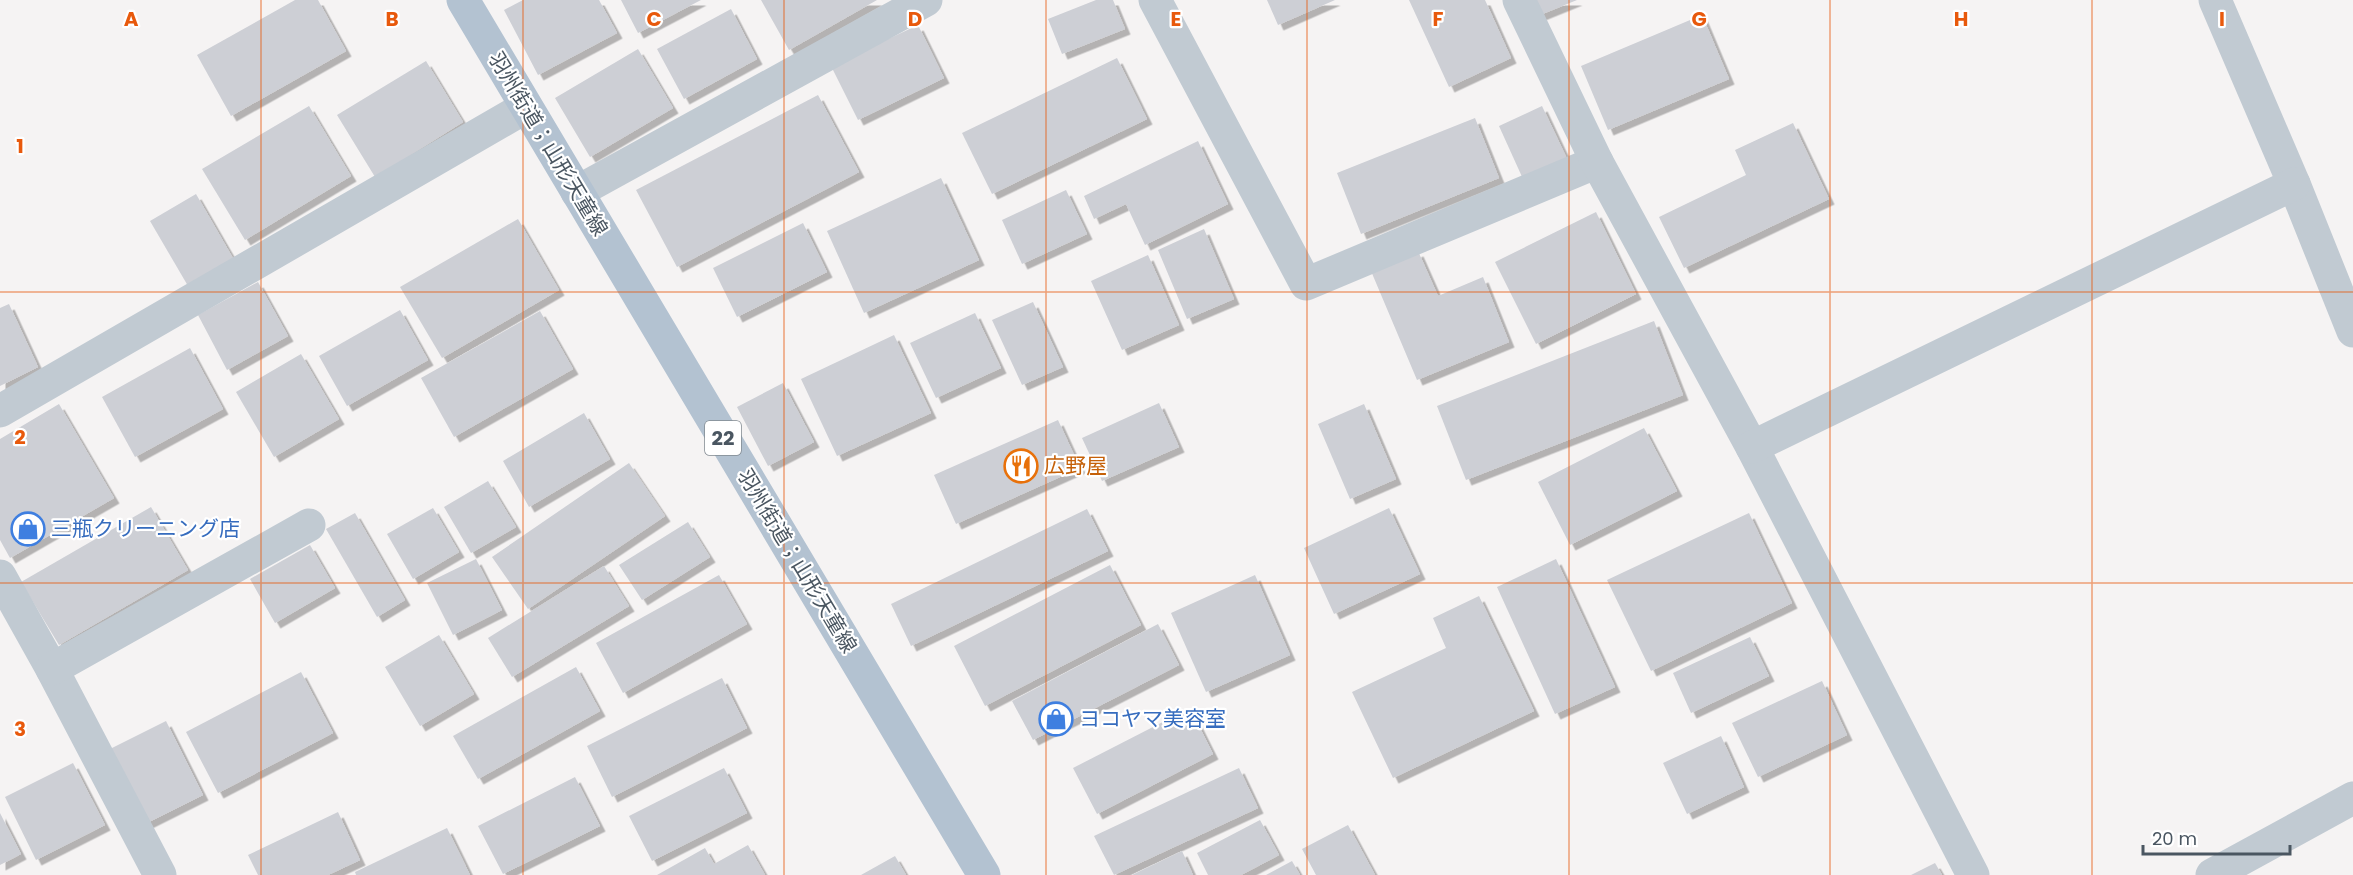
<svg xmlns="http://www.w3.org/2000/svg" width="2353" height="875" font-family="Poppins,'Noto Sans JP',sans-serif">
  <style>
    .building { fill: #cdcfd5; filter: url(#shadow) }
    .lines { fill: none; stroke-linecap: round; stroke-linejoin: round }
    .minor { stroke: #c1cad2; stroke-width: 33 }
    .major { stroke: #b3c2d1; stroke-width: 33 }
    .grid { fill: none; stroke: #e8590c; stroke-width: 1.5; stroke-opacity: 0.55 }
    .labels { text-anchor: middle; stroke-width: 4.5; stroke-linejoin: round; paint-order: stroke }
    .shield { fill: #fff; stroke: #808990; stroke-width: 1.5 }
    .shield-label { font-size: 20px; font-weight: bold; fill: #4a5661 }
    .street-label { font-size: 21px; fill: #4a5661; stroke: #fff }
    .food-label { font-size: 21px; fill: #c56008; stroke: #fff; text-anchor: start }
    .shop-label { font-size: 21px; fill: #366cbe; stroke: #fff; text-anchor: start }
    .grid-label { font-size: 20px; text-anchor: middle; font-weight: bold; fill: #e8590c; stroke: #fff; stroke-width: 4.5; stroke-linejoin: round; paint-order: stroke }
  </style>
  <defs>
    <filter id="shadow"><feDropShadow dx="5.5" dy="5.5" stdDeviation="0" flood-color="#0004"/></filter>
  </defs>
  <rect width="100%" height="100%" fill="#f5f3f3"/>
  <!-- building -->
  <g class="building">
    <path d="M295,0H318L346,51L231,116L197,55Z"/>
    <path d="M523,0H599L617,33L538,75L504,10Z"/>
    <path d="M621,0H701L638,33Z"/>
    <path d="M761,0H877L789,50Z"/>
    <path d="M1096,0H1113L1125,29L1062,54L1048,19Z"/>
    <path d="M1267,0H1335L1278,25Z"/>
    <path d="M1409,0H1485L1511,58L1449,87Z"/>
    <path d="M1534,0H1577L1540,15Z"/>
    <path d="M731,9L757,59L684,99L657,49Z"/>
    <path d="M1702,15L1729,79L1608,130L1581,66Z"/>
    <path d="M918,25L944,78L858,120L831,66Z"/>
    <path d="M638,49L673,108L590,157L555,98Z"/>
    <path d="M1117,58L1147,119L992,194L962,133Z"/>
    <path d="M426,61L463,122L375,177L337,115Z"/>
    <path d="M818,95L859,172L677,267L636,190Z"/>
    <path d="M309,106L351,176L245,240L202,169Z"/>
    <path d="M1542,106L1567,159L1523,179L1499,126Z"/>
    <path d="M1475,118L1499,178L1361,234L1337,173Z"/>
    <path d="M1793,123L1829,199L1684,268L1659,217L1746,175L1735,150Z"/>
    <path d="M1198,141L1228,204L1145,245L1126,204L1094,219L1084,196Z"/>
    <path d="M941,178L979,260L864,313L827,231Z"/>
    <path d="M1066,190L1087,234L1022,264L1002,220Z"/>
    <path d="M196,194L234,260L188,286L150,221Z"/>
    <path d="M1596,212L1636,294L1536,344L1495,262Z"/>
    <path d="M518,219L559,290L442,358L400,287Z"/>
    <path d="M803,223L827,272L737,317L713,268Z"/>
    <path d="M1204,229L1234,299L1187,319L1158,250Z"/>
    <path d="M1418,251L1438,296L1483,277L1509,342L1417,380L1371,271Z"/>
    <path d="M1148,255L1179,325L1122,350L1091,281Z"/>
    <path d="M258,282L288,336L227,370L198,315Z"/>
    <path d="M1033,302L1063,367L1022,385L992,320Z"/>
    <path d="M9,304L38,367L0,386V308Z"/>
    <path d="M400,310L428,360L347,406L319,356Z"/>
    <path d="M540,311L573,369L454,437L421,378Z"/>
    <path d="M975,313L1001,368L936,398L910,343Z"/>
    <path d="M1654,321L1683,395L1466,480L1437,406Z"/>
    <path d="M894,335L931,413L837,456L801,379Z"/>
    <path d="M190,348L223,409L135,457L102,397Z"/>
    <path d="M301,354L339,419L274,457L236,392Z"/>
    <path d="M783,383L814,442L768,466L737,407Z"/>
    <path d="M1159,403L1179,447L1102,481L1082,438Z"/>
    <path d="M59,404L114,498L10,558L0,540V439Z"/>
    <path d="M1364,404L1396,479L1350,499L1318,424Z"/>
    <path d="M584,413L610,459L529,507L503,461Z"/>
    <path d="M1058,420L1080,468L956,524L934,475Z"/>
    <path d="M1644,428L1677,491L1570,545L1538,482Z"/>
    <path d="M629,463L665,516L528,609L492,557Z"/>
    <path d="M488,481L516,527L471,553L444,507Z"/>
    <path d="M151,507L188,570L59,645L21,582Z"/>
    <path d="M433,508L459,552L413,579L387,534Z"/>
    <path d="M1389,508L1420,574L1334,614L1304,548Z"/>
    <path d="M1087,509L1108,551L911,646L891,604Z"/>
    <path d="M355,513L405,600L377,617L326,529Z"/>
    <path d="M1749,513L1792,603L1651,671L1607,580Z"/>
    <path d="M688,522L710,557L642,600L619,565Z"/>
    <path d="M310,545L335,588L275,623L250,579Z"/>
    <path d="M476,559L502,610L453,635L427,583Z"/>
    <path d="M1556,559L1615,687L1555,714L1497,587Z"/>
    <path d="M1110,565L1141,625L985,706L954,646Z"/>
    <path d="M604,566L629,606L512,677L488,638Z"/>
    <path d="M719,575L747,624L623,693L596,643Z"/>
    <path d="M1255,575L1290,655L1206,692L1171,613Z"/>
    <path d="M1479,596L1534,711L1393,778L1352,692L1446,648L1433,618Z"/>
    <path d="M1158,624L1179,665L1033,740L1012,701Z"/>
    <path d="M439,635L474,694L420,726L385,667Z"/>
    <path d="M1750,637L1769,676L1691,713L1673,673Z"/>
    <path d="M576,667L600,711L478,779L453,736Z"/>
    <path d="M301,672L333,733L218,793L186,732Z"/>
    <path d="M722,678L747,728L612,797L587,746Z"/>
    <path d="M1822,681L1847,735L1758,777L1732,723Z"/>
    <path d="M1190,708L1213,754L1097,814L1073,768Z"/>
    <path d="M166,721L203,795L147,823L110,749Z"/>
    <path d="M1721,736L1744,787L1687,814L1663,763Z"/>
    <path d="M73,763L105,825L36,860L5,797Z"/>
    <path d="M724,768L747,813L652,861L629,816Z"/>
    <path d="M1239,768L1258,808L1114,875L1094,836Z"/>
    <path d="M575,777L600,826L503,874L478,826Z"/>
    <path d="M338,812L360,860L328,875H258L248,855Z"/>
    <path d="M0,813L21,854L0,865Z"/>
    <path d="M1260,820L1279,855L1241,875H1208L1197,853Z"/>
    <path d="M1348,825L1375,875H1316L1302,849Z"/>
    <path d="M447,828L470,875H356L355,872Z"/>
    <path d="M748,845L765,875H657L705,848L714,864Z"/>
    <path d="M1182,851L1193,875H1132Z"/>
    <path d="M895,856L906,875H861Z"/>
    <path d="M1292,861L1300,875H1266Z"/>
    <path d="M1935,863L1942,875H1911Z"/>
  </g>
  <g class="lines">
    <!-- minor -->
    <g class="minor">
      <path d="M1155,0L1306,284L1597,162"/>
      <path d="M1519,0L1597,162L1752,447L1973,875"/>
      <path d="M2215,0L2294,184L2353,331"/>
      <path d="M577,192L926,0"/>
      <path d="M0,411L526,107"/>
      <path d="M1752,447L2294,184"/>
      <path d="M0,576L52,669L160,875"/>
      <path d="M52,669L309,525"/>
      <path d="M2212,875L2353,798"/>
    </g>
    <!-- major -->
    <path class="major" d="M463,0L984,875"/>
  </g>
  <!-- grid -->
  <path class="grid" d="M261,0V875M523,0V875M784,0V875M1046,0V875M1307,0V875M1569,0V875M1830,0V875M2092,0V875M0,292H2353M0,583H2353"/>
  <!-- icons -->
  <defs>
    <symbol id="restaurant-ring" viewBox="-11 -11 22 22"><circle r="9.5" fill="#fff" stroke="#e8710a" stroke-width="1.5"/><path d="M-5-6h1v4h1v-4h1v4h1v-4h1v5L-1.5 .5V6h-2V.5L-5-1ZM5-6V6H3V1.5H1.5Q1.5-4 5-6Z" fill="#e8710a"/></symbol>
    <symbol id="shop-ring" viewBox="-11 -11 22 22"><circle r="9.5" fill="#fff" stroke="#3f7fe0" stroke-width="1.5"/><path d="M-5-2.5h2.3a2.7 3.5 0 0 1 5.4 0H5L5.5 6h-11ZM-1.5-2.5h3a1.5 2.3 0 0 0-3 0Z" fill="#3f7fe0"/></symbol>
  </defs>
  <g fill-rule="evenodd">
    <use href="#restaurant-ring" x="1002" y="447" width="38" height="38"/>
    <use href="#shop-ring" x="9" y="510" width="38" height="38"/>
    <use href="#shop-ring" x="1037" y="700" width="38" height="38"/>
  </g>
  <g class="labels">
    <!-- shield labels -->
    <rect class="shield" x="705" y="421" width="36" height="34" rx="4.5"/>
    <g class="shield-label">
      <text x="723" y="445">22</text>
    </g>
    <!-- street labels -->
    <g class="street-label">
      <text transform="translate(548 144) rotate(59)" y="7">羽州街道；山形天童線</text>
      <text transform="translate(797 561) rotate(59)" y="7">羽州街道；山形天童線</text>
    </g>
    <!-- food labels -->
    <g class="food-label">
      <text x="1044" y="473">広野屋</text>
    </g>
    <!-- shop labels -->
    <g class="shop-label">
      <text x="51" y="536">三瓶クリーニング店</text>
      <text x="1079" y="726">ヨコヤマ美容室</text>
    </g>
  </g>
  <g class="grid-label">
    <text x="131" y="26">A</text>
    <text x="392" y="26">B</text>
    <text x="654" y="26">C</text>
    <text x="915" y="26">D</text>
    <text x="1176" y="26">E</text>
    <text x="1438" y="26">F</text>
    <text x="1699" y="26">G</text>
    <text x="1961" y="26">H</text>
    <text x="2222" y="26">I</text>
    <text x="20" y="153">1</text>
    <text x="20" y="444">2</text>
    <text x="20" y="736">3</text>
  </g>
  <!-- scale -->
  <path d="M2143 845v9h147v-9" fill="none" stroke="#4a5661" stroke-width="3"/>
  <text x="2152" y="845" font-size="18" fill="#4a5661" stroke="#ffffff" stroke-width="4.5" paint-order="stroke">20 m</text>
</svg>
